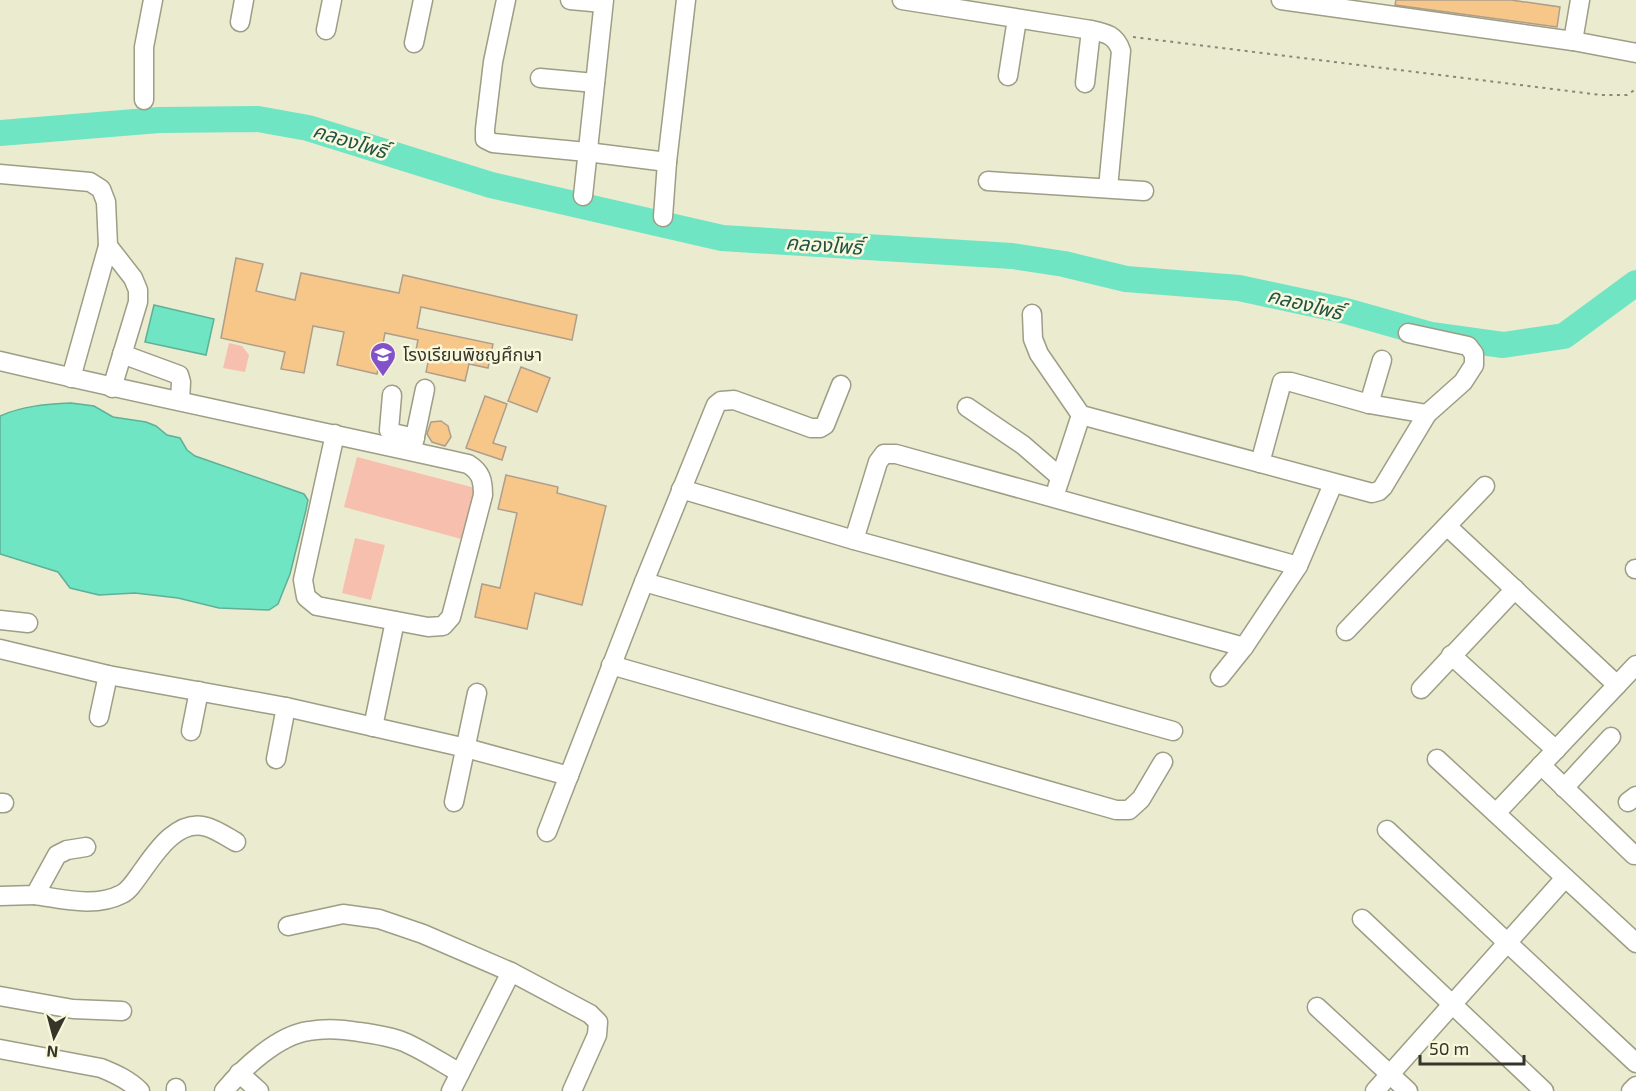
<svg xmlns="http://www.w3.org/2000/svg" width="1636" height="1091" font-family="'Exo 2','Noto Sans Thai',sans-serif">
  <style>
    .green { fill: #f7bfad }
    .water { fill: #6fe5c4; stroke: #5eb096; stroke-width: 1.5 }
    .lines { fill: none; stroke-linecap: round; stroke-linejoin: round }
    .river { stroke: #6fe5c4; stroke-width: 26 }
    .building { fill: #f7c78a; stroke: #af9e8a; stroke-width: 1.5 }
    .minor-casing { stroke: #9e9d85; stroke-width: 21 }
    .path { stroke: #888876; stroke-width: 2; stroke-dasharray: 3 4.5; stroke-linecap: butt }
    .minor { stroke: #fff; stroke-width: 18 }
    .labels { text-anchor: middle; stroke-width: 5; stroke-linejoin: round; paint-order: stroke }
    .poi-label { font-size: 18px; fill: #35352a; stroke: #f9f8dd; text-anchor: start }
    .water-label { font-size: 20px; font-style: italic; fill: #215446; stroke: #f9f8dd }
  </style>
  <rect width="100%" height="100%" fill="#ebebd0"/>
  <!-- green -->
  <g class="green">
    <path d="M229,343L242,346L249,355L245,372L223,368Z"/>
    <path d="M357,457L479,489L465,540L344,507Z"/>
    <path d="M355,538L385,545L371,600L342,593Z"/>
  </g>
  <!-- water -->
  <g class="water">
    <path d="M154,305L214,319L206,355L145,342Z"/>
    <path d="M71,403L94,406L113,417L146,422L156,426L167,435L180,438L187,450L195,456L304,494L308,500L306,510L290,574L278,604L269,610L219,608L178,598L135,593L99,595L70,588L58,572L0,554V416C22,406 47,404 71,403Z"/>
  </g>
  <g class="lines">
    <!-- river -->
    <path class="river" d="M0,133L159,120L258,119L308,128L491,185L722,238L1012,256L1064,264L1126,279L1239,288L1346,311L1431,335L1503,345L1564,336L1636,283"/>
  </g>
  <!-- building -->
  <g class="building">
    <path d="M1396,0H1511L1560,7L1557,27L1395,5Z"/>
    <path d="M236,258L263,264L256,291L295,300L301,273L399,293L403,275L577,315L572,340L421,307L417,328L493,344L488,368L469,364L465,381L426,372L429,358L415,355L418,340L385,333L377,374L337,365L344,332L313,326L304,373L281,369L285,352L221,338Z"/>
    <path d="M521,367L550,378L537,412L508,401Z"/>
    <path d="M485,396L507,404L493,443L506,447L502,460L466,448Z"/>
    <path d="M441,421L448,426L451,437L445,446L432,442L427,434L431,422Z"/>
    <path d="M506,475L558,487L557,493L606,506L582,605L535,593L527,629L475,617L482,584L500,588L517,513L498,509Z"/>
  </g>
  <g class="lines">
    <defs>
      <g id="minor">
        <path d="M506,0L493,62L485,129V139L493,143L587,152L667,162"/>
        <path d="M570,0L603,3"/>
        <path d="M902,0L1091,30C1106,33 1116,35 1121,51L1108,188"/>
        <path d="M1281,0L1573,41L1636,53"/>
        <path d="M240,22L244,0"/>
        <path d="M326,30L332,0"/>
        <path d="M1573,41L1580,0"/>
        <path d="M414,43L423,0"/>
        <path d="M1008,76L1017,19"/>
        <path d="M540,78L595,83"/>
        <path d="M1085,83L1091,30"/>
        <path d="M144,100V47L153,0"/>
        <path d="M0,174L90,182L101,189L106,202L108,246L133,278L138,290V302L112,388"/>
        <path d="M988,181L1144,191"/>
        <path d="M583,196L604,0"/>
        <path d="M663,217L667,162L686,0"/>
        <path d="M1032,314L1033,339L1039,354L1081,415L1372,493L1379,491L1383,487L1427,414L1463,382L1474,365V354L1468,346L1408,333"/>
        <path d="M122,354L179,375L181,382L180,401"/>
        <path d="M0,361C156,398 312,429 468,464C481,472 483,480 483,495L451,617L443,626L428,627L317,606L306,597L303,580L335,434"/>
        <path d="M71,378L108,246"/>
        <path d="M392,395L389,430L393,433L415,438"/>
        <path d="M1369,404L1382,360"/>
        <path d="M967,407L1023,445L1060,477"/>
        <path d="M412,451L425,389"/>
        <path d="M1260,463L1282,382H1291L1369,404L1427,414"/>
        <path d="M1057,488L1081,415"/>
        <path d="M681,489L854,540L1244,647"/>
        <path d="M1448,527L1617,685"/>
        <path d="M854,540L878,462L884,454H896L1298,566"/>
        <path d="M1635,569H1636"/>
        <path d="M644,582L1173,731"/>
        <path d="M0,620L28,623"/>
        <path d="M1346,631L1485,486"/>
        <path d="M0,649L108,675L286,707L466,748L569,776"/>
        <path d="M1451,655L1556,750"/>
        <path d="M611,665L1116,810H1129L1141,799L1163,762"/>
        <path d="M1220,677L1244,647L1298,566L1333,484"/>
        <path d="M1421,689L1515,589"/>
        <path d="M99,717L108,675"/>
        <path d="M373,727L395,621"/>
        <path d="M191,731L199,691"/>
        <path d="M276,759L286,707"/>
        <path d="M1437,759L1636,943"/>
        <path d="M1541,765L1634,855"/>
        <path d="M1564,788L1611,737"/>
        <path d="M454,802L477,693"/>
        <path d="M1628,802L1636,796"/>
        <path d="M0,803H4"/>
        <path d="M1496,813L1636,665"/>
        <path d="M1387,830L1636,1063"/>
        <path d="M547,832L644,582L716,405L721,401L734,400L811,428H820L825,425L841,385"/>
        <path d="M35,895C63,899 95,908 122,894C130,890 137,878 143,870C157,850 179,818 207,827C217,830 227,837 236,842"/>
        <path d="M0,896L35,895L57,855L67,850L86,847"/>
        <path d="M1362,919L1544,1091"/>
        <path d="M288,926L343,914L379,919L423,934L511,972L590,1014L598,1022L597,1035L572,1091"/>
        <path d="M0,996L73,1009L122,1011"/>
        <path d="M1317,1007L1408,1091"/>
        <path d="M0,1049L101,1068C116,1074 129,1080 140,1091"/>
        <path d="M239,1073L259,1091"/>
        <path d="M176,1091V1088"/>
        <path d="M224,1091C243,1068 278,1035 309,1031C325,1028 342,1029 359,1032C374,1034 389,1036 404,1042C423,1050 442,1063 460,1073"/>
        <path d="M451,1091L511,972"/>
        <path d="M1375,1091L1565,878"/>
        <path d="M1631,1091L1636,1086"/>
      </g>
    </defs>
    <!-- minor casing -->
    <use href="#minor" class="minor-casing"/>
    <!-- path -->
    <path class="path" d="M1133,37L1601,95H1627L1636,89"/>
    <!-- minor -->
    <use href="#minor" class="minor"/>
  </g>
  <!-- icons -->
  <defs>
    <symbol id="school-pin" viewBox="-11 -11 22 30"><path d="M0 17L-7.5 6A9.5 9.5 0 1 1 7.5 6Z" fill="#8352cb" stroke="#f9f8dd"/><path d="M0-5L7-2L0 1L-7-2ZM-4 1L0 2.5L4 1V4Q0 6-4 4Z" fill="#fff"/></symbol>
  </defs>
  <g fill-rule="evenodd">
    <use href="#school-pin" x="368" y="340" width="30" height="40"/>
  </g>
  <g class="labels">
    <!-- poi labels -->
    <g class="poi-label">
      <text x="403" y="361">โรงเรียนพิชญศึกษา</text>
    </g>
    <!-- water labels -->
    <g class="water-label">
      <text transform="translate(350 141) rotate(17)" y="7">คลองโพธิ์</text>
      <text transform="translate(824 245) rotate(4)" y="7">คลองโพธิ์</text>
      <text transform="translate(1305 304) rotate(14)" y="7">คลองโพธิ์</text>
    </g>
  </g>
  <!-- north arrow -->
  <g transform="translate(54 1037) rotate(186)" stroke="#f9f8dd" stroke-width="4.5" paint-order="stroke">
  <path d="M0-4.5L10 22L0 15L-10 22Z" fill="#35352a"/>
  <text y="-9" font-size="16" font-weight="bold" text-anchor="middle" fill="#35352a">N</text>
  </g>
  <!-- scale -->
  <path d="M1420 1055v9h104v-9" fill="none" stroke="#35352a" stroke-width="3"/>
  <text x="1429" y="1055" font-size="18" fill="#35352a" stroke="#f9f8dd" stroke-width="4.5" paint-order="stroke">50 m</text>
</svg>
